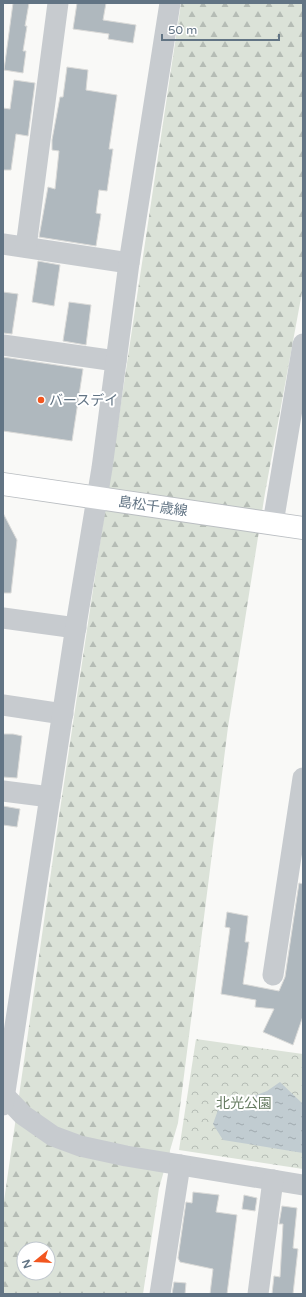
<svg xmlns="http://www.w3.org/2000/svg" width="306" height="1297" font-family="'Varela Round','Noto Sans JP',sans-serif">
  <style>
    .forest { fill: url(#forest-firs); fill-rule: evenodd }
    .park { fill: url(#park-crowns) }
    .water { fill: url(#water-ripples) }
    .building { fill: #afb8be; stroke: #dbdbd9 }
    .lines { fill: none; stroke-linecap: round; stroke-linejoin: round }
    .major-casing { stroke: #babec2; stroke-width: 24 }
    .minor { stroke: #c7cbcf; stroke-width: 21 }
    .major { stroke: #fff; stroke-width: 22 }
    .poi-dot { fill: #f2561f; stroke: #fff; stroke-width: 1.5 }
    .labels { text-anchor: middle; stroke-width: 4; stroke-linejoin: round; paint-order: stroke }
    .poi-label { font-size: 14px; fill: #627484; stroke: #fff; text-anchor: start }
    .street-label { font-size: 14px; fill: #627484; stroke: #fff }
    .park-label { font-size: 14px; fill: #667b61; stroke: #fff }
  </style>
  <defs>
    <pattern id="forest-firs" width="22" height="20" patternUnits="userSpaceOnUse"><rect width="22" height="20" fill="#dbe2d8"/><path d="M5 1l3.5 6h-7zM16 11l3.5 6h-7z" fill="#b5bcb5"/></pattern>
    <pattern id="park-crowns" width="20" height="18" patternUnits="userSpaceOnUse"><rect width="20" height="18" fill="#dbe2d8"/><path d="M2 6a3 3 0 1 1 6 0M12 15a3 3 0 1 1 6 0" fill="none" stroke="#b5bcb5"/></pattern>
    <pattern id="water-ripples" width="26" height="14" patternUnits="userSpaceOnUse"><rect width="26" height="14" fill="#c1ccd1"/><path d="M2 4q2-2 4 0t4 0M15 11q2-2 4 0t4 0" fill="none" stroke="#a0aaaf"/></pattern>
  </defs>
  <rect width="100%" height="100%" fill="#f9f9f7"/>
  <!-- forest -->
  <path class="forest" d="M181,3H303V287L265,493L228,727L178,1123L159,1188L143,1294H3V1208L58,823ZM24,1249H48V1273H24Z"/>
  <!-- park -->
  <path class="park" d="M196,1039L303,1054V1169L179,1150Z"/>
  <!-- water -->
  <path class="water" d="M280,1082L303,1104V1153L223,1140L213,1124L218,1110L267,1091Z"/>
  <!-- building -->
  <g class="building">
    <path d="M13,3H29L25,26H27L23,51H26L23,73L4,70Z"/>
    <path d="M77,3H106L103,20L136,25L133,43L108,39L109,34L73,29Z"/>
    <path d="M67,67L88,70L86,90L117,95L109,149H113L107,191L99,190L96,213L101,214L96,246L39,237L48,187L55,189L59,151L52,150V140L60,97H63Z"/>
    <path d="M14,80L35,83L28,136L16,134L11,170H3V108L10,109Z"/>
    <path d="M38,261L60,265L54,306L32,302Z"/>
    <path d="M3,292L18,294L12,334L3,333Z"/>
    <path d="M69,302L91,305L86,345L63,341Z"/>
    <path d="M3,357L83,369L72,441L3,431Z"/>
    <path d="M3,513L17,540L11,593H3Z"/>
    <path d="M3,734H13L22,736L17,778L3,777Z"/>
    <path d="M3,806L20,809L17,827L3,825Z"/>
    <path d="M299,883L303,884V1016L293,1045L263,1032L274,1009L255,1007L256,1000L221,994L230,928L225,927L227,912L248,916L245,942H249L243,984L279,991L285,977Z"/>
    <path d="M193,1192L219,1195L216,1212L237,1215L227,1294H210L213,1269L180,1262L178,1258L186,1202L192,1203Z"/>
    <path d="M244,1195L257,1198L255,1211L242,1209Z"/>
    <path d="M282,1206L297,1208L293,1248L298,1249L293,1294H272L274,1276L280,1277L283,1224H279Z"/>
    <path d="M174,1282L186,1283L185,1294H172Z"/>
  </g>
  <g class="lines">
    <defs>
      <path id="major" d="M3,484L303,528"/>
    </defs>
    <!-- major casing -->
    <use href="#major" class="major-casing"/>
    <!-- minor -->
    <g class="minor">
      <path d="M3,244L129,263"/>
      <path d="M26,247L58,3"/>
      <path d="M3,345L116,361"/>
      <path d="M273,523L303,344"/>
      <path d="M3,618L76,628"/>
      <path d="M3,705L63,714"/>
      <path d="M3,791L50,797"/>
      <path d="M273,975L303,778"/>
      <path d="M3,1094L23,1115L53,1136L80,1146L126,1156L303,1185"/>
      <path d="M3,1105L77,619L102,468L129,263L170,3"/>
      <path d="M160,1294L180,1165"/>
      <path d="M258,1294L273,1180"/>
    </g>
    <!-- major -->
    <use href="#major" class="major"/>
  </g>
  <!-- markers -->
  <circle class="poi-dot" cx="41" cy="400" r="4"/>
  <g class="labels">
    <!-- poi labels -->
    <g class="poi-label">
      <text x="49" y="405">バースデイ</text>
    </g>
    <!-- street labels -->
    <g class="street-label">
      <text transform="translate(153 506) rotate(8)" y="5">島松千歳線</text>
    </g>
    <!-- park labels -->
    <g class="park-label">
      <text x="244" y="1108">北光公園</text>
    </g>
  </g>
  <!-- border -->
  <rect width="306" height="1297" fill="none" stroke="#627484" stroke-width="8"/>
  <!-- north arrow -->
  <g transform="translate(36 1261) rotate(252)"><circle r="19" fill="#ffffff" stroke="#c0c7ce"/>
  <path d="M0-3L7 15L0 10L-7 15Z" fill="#f2561f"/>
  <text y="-6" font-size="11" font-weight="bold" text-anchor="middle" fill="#627484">N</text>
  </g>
  <!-- scale -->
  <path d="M162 34v6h117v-6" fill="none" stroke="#627484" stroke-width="2"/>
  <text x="168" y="34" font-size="12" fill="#627484" stroke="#ffffff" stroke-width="3" paint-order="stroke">50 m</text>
</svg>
